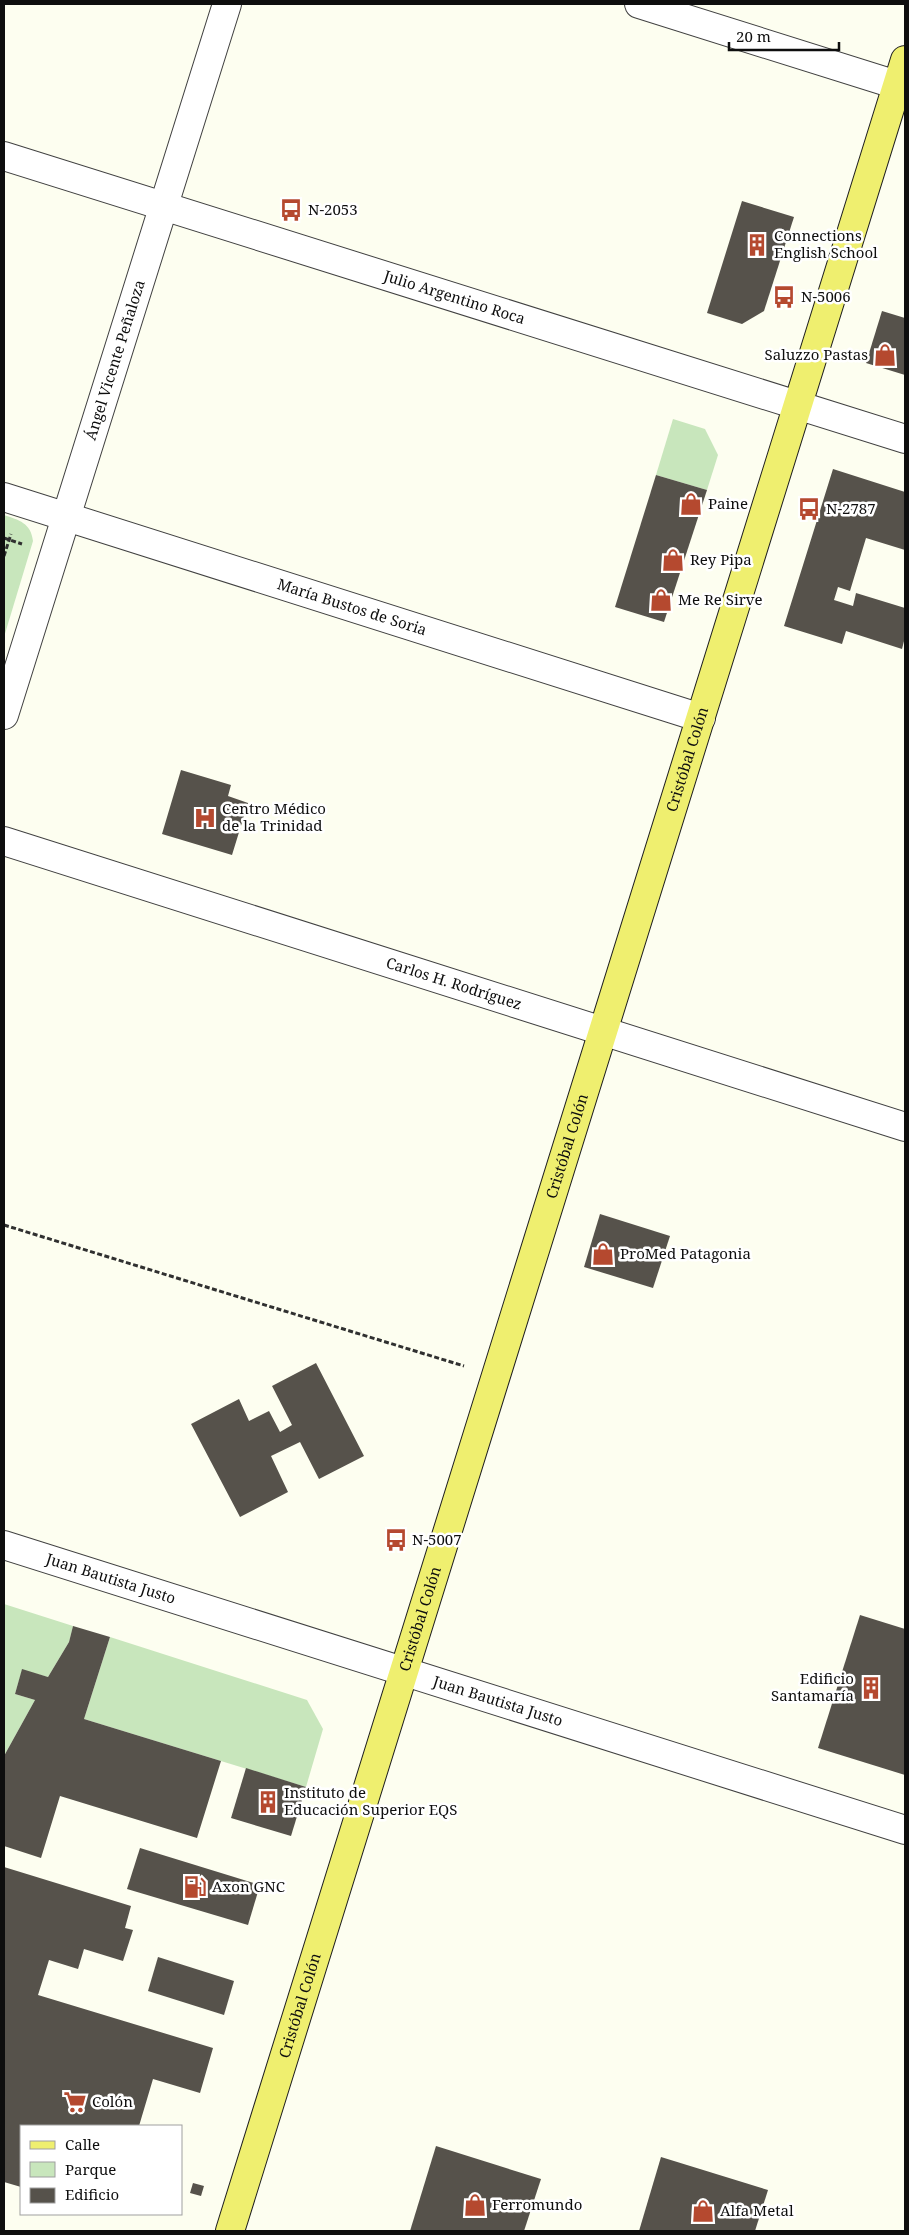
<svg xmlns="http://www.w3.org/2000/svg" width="909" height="2235" font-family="'Noto Serif',serif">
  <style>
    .green { fill: #c8e6bc }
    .building { fill: #56524b }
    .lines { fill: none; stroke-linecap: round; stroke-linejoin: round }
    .minor-casing { stroke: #414141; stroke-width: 30 }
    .major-casing { stroke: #1f1f1f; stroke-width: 30 }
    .path { stroke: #303030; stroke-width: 3; stroke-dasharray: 5 2.5; stroke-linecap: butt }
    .minor { stroke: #fff; stroke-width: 28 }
    .major { stroke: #efef6f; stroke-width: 28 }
    .labels { text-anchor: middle; stroke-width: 5; stroke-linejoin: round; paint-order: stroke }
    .poi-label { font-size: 15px; fill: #0e0e0e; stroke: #fff; text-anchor: start }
    .street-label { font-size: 15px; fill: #0e0e0e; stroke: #fff }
  </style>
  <rect width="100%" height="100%" fill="#fdfef0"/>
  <!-- green -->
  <g class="green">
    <path d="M673,419L705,429L718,455L707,490L656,475Z"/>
    <path d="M4,515C19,520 31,523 33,541L4,637Z"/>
    <path d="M4,1604L73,1626L69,1642L48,1677L22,1670L15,1694L35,1700L4,1756Z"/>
    <path d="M110,1637L307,1700L323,1729L306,1787L84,1719Z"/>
  </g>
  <!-- building -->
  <g class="building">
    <path d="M742,201L794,217L764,311L742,324L707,313Z"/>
    <path d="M882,311L905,318V375L866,363Z"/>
    <path d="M833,469L905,492V550L866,538L850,591L838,587L834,600L853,606L856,593L905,608V637L902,649L846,631L842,644L784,626Z"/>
    <path d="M656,475L707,490L664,622L615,607Z"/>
    <path d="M181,770L231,785L228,796L248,803L232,855L162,834Z"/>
    <path d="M600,1214L670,1236L653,1288L584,1267Z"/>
    <path d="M316,1363L364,1456L319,1479L300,1442L271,1456L288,1492L240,1517L191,1424L239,1399L249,1421L269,1411L280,1432L292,1425L272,1386Z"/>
    <path d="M860,1615L905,1629V1775L818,1748Z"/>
    <path d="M73,1626L110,1637L84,1719L221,1761L197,1838L60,1796L41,1858L4,1846V1756L35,1700L15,1694L22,1669L48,1677L69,1642Z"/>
    <path d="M246,1768L306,1787L291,1836L231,1818Z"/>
    <path d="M140,1848L260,1885L248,1925L127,1889Z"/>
    <path d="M4,1867L131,1906L125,1928L133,1930L123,1961L84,1949L78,1969L49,1960L38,1995L213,2048L200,2093L153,2079L139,2126H21V2187L4,2182Z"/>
    <path d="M158,1957L234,1981L224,2015L148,1991Z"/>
    <path d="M436,2146L541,2179L524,2231H410Z"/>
    <path d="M661,2157L768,2190L755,2231H639Z"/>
    <path d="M193,2183L204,2186L201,2196L190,2193Z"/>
  </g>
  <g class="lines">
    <defs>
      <g id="minor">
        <path d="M639,4L897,85"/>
        <path id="s1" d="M4,156L905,439"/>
        <path id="s2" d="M4,497L701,718"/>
        <path id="s3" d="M4,715L227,4"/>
        <path id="s4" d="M4,841L905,1127"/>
        <path id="s5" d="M4,1545L905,1830"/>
      </g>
      <g id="major">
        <path id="s6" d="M230,2231L905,60"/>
      </g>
    </defs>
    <!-- minor casing -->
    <use href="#minor" class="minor-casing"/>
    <!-- major casing -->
    <use href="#major" class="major-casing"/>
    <!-- path -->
    <g class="path">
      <path d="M4,538L22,544"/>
      <path d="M4,556L11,534"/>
      <path d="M4,1225L464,1366"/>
    </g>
    <!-- minor -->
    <use href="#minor" class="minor"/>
    <!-- major -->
    <use href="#major" class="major"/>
  </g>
  <!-- icons -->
  <defs>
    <symbol id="bus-bare" viewBox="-9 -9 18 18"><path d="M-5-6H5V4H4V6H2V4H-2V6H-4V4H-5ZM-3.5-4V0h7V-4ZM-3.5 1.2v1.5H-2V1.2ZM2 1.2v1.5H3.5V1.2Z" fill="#b5492f" stroke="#fff" stroke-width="2.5" paint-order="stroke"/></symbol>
    <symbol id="building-bare" viewBox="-9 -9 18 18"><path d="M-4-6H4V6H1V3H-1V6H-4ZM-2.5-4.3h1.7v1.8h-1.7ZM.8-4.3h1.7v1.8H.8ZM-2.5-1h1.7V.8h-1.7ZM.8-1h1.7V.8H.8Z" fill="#b5492f" stroke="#fff" stroke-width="2.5" paint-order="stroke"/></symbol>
    <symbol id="shop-bare" viewBox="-9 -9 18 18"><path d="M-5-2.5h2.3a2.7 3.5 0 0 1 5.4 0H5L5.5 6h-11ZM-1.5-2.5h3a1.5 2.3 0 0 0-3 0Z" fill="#b5492f" stroke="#fff" stroke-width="2.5" paint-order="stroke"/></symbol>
    <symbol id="hospital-bare" viewBox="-9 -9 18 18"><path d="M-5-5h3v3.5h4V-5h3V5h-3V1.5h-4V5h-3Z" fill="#b5492f" stroke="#fff" stroke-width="2.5" paint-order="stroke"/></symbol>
    <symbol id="fuel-bare" viewBox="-9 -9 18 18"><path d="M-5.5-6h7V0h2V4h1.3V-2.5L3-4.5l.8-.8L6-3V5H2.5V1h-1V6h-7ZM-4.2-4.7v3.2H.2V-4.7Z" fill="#b5492f" stroke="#fff" stroke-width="2.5" paint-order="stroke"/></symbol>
    <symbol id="supermarket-bare" viewBox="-9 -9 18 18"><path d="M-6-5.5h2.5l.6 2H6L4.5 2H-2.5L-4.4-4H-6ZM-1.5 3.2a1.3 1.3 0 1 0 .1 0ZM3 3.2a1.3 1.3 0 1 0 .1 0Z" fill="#b5492f" stroke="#fff" stroke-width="2.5" paint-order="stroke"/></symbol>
  </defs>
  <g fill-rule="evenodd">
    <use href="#bus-bare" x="275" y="194" width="32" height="32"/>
    <use href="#building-bare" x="741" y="229" width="32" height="32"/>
    <use href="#bus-bare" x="768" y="281" width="32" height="32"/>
    <use href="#shop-bare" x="869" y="339" width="32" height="32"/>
    <use href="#shop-bare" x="675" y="488" width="32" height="32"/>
    <use href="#bus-bare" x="793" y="493" width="32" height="32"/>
    <use href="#shop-bare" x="657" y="544" width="32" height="32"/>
    <use href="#shop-bare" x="645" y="584" width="32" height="32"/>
    <use href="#hospital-bare" x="189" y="802" width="32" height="32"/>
    <use href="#shop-bare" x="587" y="1238" width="32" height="32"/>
    <use href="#bus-bare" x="380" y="1524" width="32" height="32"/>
    <use href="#building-bare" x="855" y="1672" width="32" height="32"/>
    <use href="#building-bare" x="252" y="1786" width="32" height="32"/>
    <use href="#fuel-bare" x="179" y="1871" width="32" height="32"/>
    <use href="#supermarket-bare" x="59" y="2086" width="32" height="32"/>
    <use href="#shop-bare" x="459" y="2189" width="32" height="32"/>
    <use href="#shop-bare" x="687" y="2195" width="32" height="32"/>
  </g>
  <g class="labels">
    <!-- poi labels -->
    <g class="poi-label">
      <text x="308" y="215">N-2053</text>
      <text x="774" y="241">Connections<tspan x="774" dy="17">English School</tspan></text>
      <text x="801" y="302">N-5006</text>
      <text x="868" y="360" text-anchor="end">Saluzzo Pastas</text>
      <text x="708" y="509">Paine</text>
      <text x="826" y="514">N-2787</text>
      <text x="690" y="565">Rey Pipa</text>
      <text x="678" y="605">Me Re Sirve</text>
      <text x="222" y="814">Centro Médico<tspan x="222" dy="17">de la Trinidad</tspan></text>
      <text x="620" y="1259">ProMed Patagonia</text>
      <text x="412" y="1545">N-5007</text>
      <text x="854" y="1684" text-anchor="end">Edificio<tspan x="854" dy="17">Santamaría</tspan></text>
      <text x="284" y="1798">Instituto de<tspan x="284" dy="17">Educación Superior EQS</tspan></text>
      <text x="212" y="1892">Axon GNC</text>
      <text x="92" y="2107">Colón</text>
      <text x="492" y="2210">Ferromundo</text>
      <text x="720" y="2216">Alfa Metal</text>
    </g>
    <!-- street labels -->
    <g class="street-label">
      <text dy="5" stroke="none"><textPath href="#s1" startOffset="472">Julio Argentino Roca</textPath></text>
      <text dy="5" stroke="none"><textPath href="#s3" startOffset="372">Ángel Vicente Peñaloza</textPath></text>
      <text dy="5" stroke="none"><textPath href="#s2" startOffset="365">María Bustos de Soria</textPath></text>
      <text dy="5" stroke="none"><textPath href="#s6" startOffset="1541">Cristóbal Colón</textPath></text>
      <text dy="5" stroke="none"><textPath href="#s4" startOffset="472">Carlos H. Rodríguez</textPath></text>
      <text dy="5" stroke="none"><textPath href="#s6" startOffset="1136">Cristóbal Colón</textPath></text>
      <text dy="5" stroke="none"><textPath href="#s5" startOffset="112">Juan Bautista Justo</textPath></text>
      <text dy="5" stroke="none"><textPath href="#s6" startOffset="641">Cristóbal Colón</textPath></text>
      <text dy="5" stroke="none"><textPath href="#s5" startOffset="518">Juan Bautista Justo</textPath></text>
      <text dy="5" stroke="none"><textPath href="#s6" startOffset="236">Cristóbal Colón</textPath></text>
    </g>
  </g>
  <!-- border -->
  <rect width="909" height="2235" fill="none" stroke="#0e0e0e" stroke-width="10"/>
  <!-- legend -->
  <rect x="20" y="2125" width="162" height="90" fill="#ffffff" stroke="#9f9f9f"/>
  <rect x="30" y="2141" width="25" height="8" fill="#efef6f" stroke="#9f9f9f"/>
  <text x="65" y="2150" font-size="15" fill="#0e0e0e">Calle</text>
  <rect x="30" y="2162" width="25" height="15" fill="#c8e6bc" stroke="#9f9f9f"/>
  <text x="65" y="2175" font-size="15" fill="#0e0e0e">Parque</text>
  <rect x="30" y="2188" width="25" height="15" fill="#56524b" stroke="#9f9f9f"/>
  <text x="65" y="2200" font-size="15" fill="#0e0e0e">Edificio</text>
  <!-- scale -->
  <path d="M729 42v8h110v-8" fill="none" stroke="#0e0e0e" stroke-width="2.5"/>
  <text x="736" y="42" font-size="15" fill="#0e0e0e" stroke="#ffffff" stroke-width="4" paint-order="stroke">20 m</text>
</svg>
